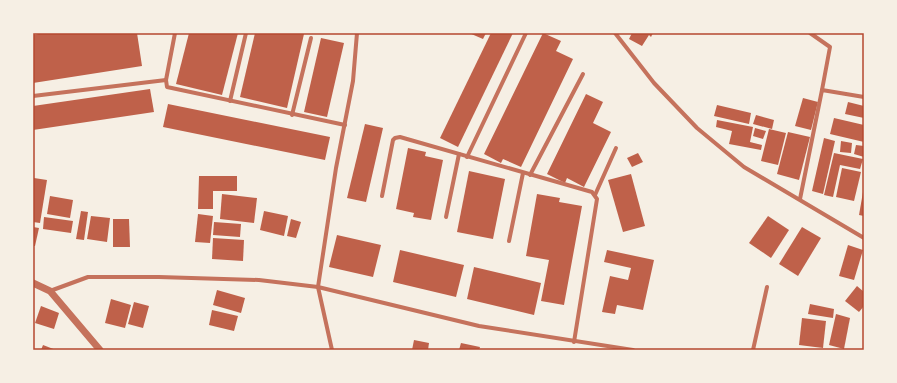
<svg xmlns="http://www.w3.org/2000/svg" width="897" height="383" font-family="Jost,sans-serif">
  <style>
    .building { fill: #bf614a }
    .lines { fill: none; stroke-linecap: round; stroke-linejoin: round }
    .minor { stroke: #c5725c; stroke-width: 4 }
    .tertiary { stroke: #c5725c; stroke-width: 7 }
    .neatline { fill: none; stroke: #b5482f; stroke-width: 1.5 }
  </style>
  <rect width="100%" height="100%" fill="#f6efe4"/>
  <!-- building -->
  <g class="building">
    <path d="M44,33H137L142,66L33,83V35Z"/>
    <path d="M189,33H238L222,95L176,84Z"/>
    <path d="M255,33L304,34L287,108L240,97Z"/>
    <path d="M469,33H486L483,39Z"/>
    <path d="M491,33H513L458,147L440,138Z"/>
    <path d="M543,33L561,41L556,51L573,59L521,167L503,159L501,163L484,154Z"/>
    <path d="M632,33H653L651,37L649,35L642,46L629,39Z"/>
    <path d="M321,38L344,43L327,117L304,112Z"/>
    <path d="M150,89L154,112L33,130V106Z"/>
    <path d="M586,94L603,102L593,123L611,132L584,187L567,178L565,183L547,174Z"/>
    <path d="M803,98L818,102L811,130L795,126Z"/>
    <path d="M848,102L864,106V118L845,114Z"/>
    <path d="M168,104L330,137L325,160L163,127Z"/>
    <path d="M717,105L751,113L749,124L714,116Z"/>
    <path d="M756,115L774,120L772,129L753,124Z"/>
    <path d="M834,118L864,125V142L830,134Z"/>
    <path d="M717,120L753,127L750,142L762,145L761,150L729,144L732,131L716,127Z"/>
    <path d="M365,124L383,128L366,202L347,198Z"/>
    <path d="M755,128L766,131L763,139L753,136Z"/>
    <path d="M769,129L786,133L778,165L761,161Z"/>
    <path d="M788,132L810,137L799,180L777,174Z"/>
    <path d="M824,138L835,141L823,194L812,191Z"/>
    <path d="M841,141L852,143L851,153L840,152Z"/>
    <path d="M856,145L864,146V157L854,154Z"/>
    <path d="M408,148L426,152L425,156L443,160L431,220L413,217L414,213L396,209Z"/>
    <path d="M638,153L643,162L632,167L627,158Z"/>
    <path d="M834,153L863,159L860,169L840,165L833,197L824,195Z"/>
    <path d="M842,168L861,172L854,201L836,197Z"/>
    <path d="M469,171L505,179L493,239L457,232Z"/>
    <path d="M631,174L645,226L623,232L608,180Z"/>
    <path d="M199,176H237V191H213V209H198Z"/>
    <path d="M34,178L47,180L40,223L33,222Z"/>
    <path d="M863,192H864V216L859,215Z"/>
    <path d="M222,194L257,198L254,223L220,219Z"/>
    <path d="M537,194L560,198L559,202L582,206L564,305L541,301L549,260L526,256Z"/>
    <path d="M50,196L73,200L70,218L47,214Z"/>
    <path d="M81,211L88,212L84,240L76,239Z"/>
    <path d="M264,211L288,216L284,236L260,230Z"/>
    <path d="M198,214L213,216L210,243L195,242Z"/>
    <path d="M91,216L110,218L107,242L87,239Z"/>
    <path d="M768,216L789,230L771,258L749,243Z"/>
    <path d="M44,217L73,221L71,233L43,229Z"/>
    <path d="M113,219H129L130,247H113Z"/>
    <path d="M291,219L301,222L296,238L287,236Z"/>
    <path d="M214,222L241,224L240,237L213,235Z"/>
    <path d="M33,227L39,228L35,246H33Z"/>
    <path d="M802,227L821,238L798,276L779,264Z"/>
    <path d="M337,235L381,245L373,277L329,267Z"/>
    <path d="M213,238L244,240L243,261L212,259Z"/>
    <path d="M848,245L863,250L854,280L839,276Z"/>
    <path d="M400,250L464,265L456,297L393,282Z"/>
    <path d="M607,250L654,260L643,310L617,305L615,314L602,312L610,276L628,280L631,268L604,262Z"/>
    <path d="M474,267L541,283L534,315L467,299Z"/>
    <path d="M857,286L864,292V306L859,312L845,301Z"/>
    <path d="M217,290L245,298L241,313L213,305Z"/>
    <path d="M111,299L131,305L125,328L105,323Z"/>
    <path d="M134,302L149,306L143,328L128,324Z"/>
    <path d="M810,304L834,309L833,318L808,314Z"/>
    <path d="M41,306L59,313L54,329L35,323Z"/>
    <path d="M212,310L238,316L234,331L209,325Z"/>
    <path d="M836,314L850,318L844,349L829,345Z"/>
    <path d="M802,318L826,321L823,348L799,345Z"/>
    <path d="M414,340L429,343L428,350H412Z"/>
    <path d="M461,343L480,347L479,350H459Z"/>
    <path d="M43,345L56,350H41Z"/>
  </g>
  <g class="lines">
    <!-- minor -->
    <g class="minor">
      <path d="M175,33L166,80L167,87L345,125"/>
      <path d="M615,33L654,83L697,128L744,167L864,238"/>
      <path d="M810,33L830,47L822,90"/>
      <path d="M33,96L166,80"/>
      <path d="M230,101L246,33"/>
      <path d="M292,115L311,38"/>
      <path d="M467,157L526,33"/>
      <path d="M530,175L583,74"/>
      <path d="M595,195L616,148"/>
      <path d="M382,196L393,140L395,138L400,137L592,192L597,199L574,342"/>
      <path d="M800,199L822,90L864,97"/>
      <path d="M446,217L459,154"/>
      <path d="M509,241L523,173"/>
      <path d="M50,291L88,277H159L259,280L318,287L479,326L633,350"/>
      <path d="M332,350L318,287L336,168L353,81L357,33"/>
      <path d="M753,350L767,287"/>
    </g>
    <!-- tertiary -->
    <path class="tertiary" d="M33,283L50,291L100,350"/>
  </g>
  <!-- border -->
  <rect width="897" height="383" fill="none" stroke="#f6efe4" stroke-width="68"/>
  <rect x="34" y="34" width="829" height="315" class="neatline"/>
</svg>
